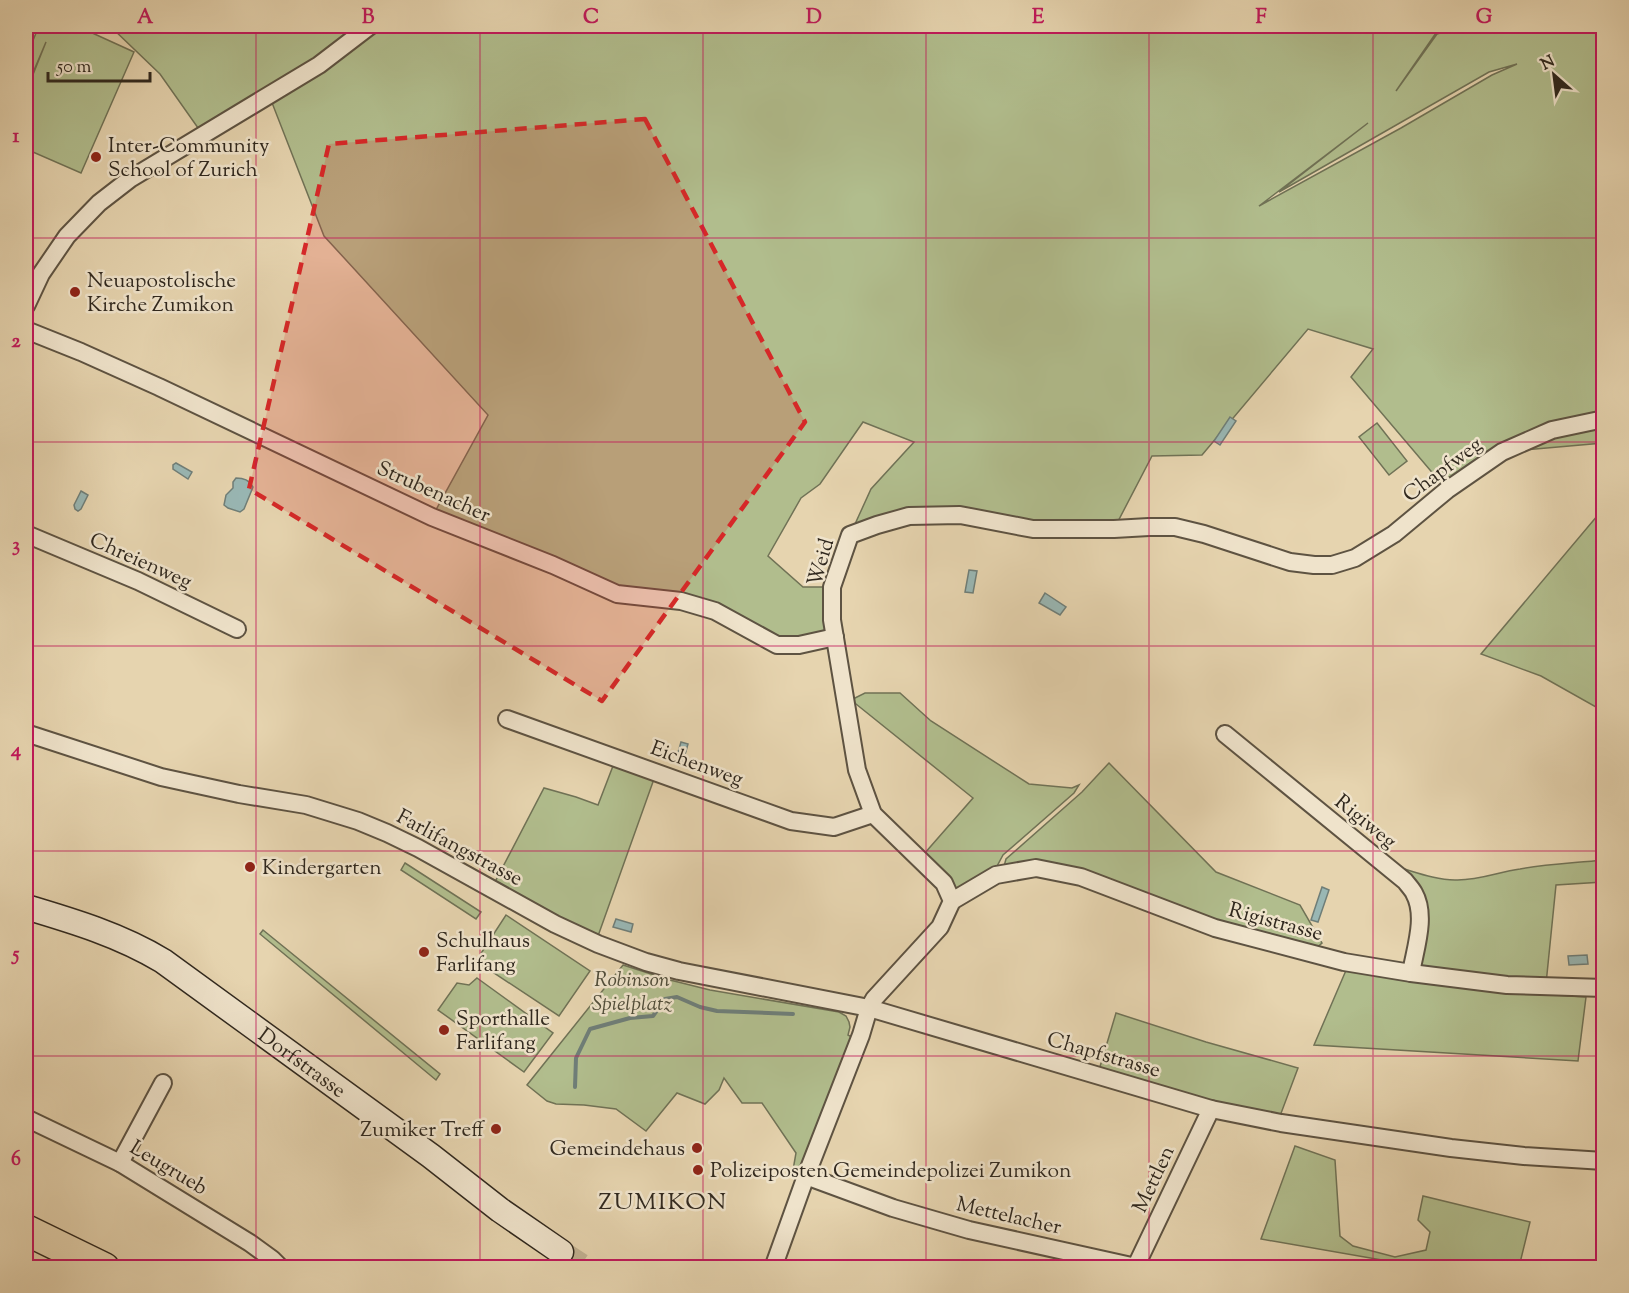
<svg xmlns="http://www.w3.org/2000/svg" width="1629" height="1293" font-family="'Sorts Mill Goudy',serif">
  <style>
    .green { fill: #b1bd8d; stroke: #707256; stroke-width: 1.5; fill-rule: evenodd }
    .water { fill: #99b7b4; stroke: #6f7e78; stroke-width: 1.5 }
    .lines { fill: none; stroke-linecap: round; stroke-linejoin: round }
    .stream { stroke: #6f7e78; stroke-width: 4 }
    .secondary-tunnel { stroke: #c2b292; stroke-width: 24; stroke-dasharray: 24 12; stroke-linecap: butt }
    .street-casing { stroke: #5e5342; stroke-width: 20 }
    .secondary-casing { stroke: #30281e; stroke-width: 27 }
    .highway-casing { stroke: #30281e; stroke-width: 33 }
    .street { stroke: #efe3cb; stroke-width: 16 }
    .secondary { stroke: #efe3cb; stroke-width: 24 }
    .highway { stroke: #e6d4af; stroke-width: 30 }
    .marked { fill: #d62828; fill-opacity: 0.2; stroke: #d62828; stroke-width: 4.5; stroke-dasharray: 12 8; stroke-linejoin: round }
    .grid { fill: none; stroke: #c2185b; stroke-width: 1.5; stroke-opacity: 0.55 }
    .poi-dot { fill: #8f2418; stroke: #efe3cb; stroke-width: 2 }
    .labels { text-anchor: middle; stroke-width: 5; stroke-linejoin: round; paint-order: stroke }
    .poi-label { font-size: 21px; fill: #30281e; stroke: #efe3cb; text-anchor: start }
    .street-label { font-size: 21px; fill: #30281e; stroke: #efe3cb }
    .park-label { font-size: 21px; font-style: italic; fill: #504d3a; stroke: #efe3cb }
    .quarter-label { font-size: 24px; letter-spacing: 1.5px; fill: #30281e; stroke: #efe3cb }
    .neatline { fill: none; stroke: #c2185b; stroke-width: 2 }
    .grid-label { font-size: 20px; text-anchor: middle; font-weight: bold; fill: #c2185b }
  </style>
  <rect width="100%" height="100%" fill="#e6d4af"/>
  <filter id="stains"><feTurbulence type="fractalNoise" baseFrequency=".00333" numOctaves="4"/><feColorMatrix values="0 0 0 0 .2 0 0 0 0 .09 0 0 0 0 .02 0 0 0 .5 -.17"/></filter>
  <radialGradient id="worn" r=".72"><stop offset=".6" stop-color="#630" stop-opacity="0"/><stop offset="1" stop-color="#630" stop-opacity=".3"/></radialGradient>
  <!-- green -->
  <g class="green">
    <path d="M39,26H77L134,52L81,173L26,149V92L46,42L26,89V57Z"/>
    <path d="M110,26H1459L1436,33L1396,91L1437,34L1464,26H1603V443L1502,452L1447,490L1351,377L1373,349L1308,329L1202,455L1152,456L1114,529L909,516L850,535L871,489L914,442L863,422L820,484L801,498L768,556L803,587H832L835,637L799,645L715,611L617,594L432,517L488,415L324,236L269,95L203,135L160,74ZM1517,64L1492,75L1401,128L1259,206L1368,123L1279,192L1489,72Z"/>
    <path d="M1377,423L1407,461L1389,475L1359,437Z"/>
    <path d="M1603,509V711L1541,676L1481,654Z"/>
    <path d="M865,693H900L931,721L1029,784L1072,788L1079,785L1074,793L1003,855L996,868L961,890L952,887L924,854L973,798L851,700Z"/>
    <path d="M1109,763L1216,872L1300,905L1322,943L1314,950L1237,928L1056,863H1030L1003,870L1006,859L1082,792Z"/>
    <path d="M613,766L654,779L598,936L579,928L495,882L544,788L576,797L598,805Z"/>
    <path d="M1603,860V882L1556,885L1546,984L1423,968L1421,964V940L1401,868C1418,873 1437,880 1455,880C1478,881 1498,872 1520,869C1547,864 1576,863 1603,860Z"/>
    <path d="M405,863L481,912L476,919L401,870Z"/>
    <path d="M506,915L590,971L559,1016L476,961Z"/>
    <path d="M263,930L440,1074L436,1080L260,934Z"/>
    <path d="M623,965L670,980L710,990L839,1012L846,1016L849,1022L850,1027L848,1035L852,1037L800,1173L793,1170L796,1153L762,1103H742L724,1078L719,1090L705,1104L677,1093L646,1131L616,1109L584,1105L556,1104L547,1101L527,1085Z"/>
    <path d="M1347,968L1493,991L1586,997L1578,1061L1314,1045Z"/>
    <path d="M477,978L553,1033L524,1072L438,1010L457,983L469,985Z"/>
    <path d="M1116,1013L1206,1042L1298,1068L1280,1116L1222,1105L1099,1070Z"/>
    <path d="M1295,1146L1335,1160L1340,1236L1353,1246L1395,1257L1426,1250L1430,1232L1418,1220L1423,1196L1530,1222L1519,1267H1422L1261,1239Z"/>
  </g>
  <!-- water -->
  <g class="water">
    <path d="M1230,417L1236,421L1220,445L1214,441Z"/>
    <path d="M176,463L192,472L188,479L173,469V465Z"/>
    <path d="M236,478C244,478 249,480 253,487L244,509L240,512L228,508L224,505L226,495L233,488V482Z"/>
    <path d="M81,491L88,495L81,509L78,511L75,509L74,505Z"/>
    <path d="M969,570L977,571L973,593L965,592Z"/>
    <path d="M1045,593L1066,607L1060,615L1039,603Z"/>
    <path d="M681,742L688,744L682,765L675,763Z"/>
    <path d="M1322,887L1329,890L1318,922L1311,920Z"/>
    <path d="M616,919L633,924L631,932L613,927Z"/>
    <path d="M1587,955L1588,964L1569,965L1568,956Z"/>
  </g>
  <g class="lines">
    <!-- stream -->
    <path class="stream" d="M575,1087L576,1058L590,1029L630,1018L653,1016L665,999L677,997L700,1007L717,1011L793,1014"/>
    <!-- secondary-tunnel -->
    <path class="secondary-tunnel" d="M561,1252L585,1268"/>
    <defs>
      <g id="street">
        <path d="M26,306L41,274L67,236L99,203L130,179L319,65L370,26"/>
        <path d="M26,330L81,352L159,387L432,517L553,565L617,594L681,601L715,611L777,645H799L835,637"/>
        <path d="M26,534L138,581L237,629"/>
        <path d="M507,719L791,821L834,827L873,814"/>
        <path d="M26,733L161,777L239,794L306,805L358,821L387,833L418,848L555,924L598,944L646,962L679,971L869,1008L1211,1109L1281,1123L1451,1148L1524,1156L1604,1161"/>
        <path d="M1225,734L1405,881C1408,885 1412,889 1414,893C1427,916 1415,949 1411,973"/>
        <path d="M952,901L996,875L1036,868L1081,877L1215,928L1344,962L1411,973L1507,985L1604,988"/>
        <path d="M26,1118L120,1163L250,1243L272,1259L281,1268"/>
        <path d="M120,1163L163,1083"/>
        <path d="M806,1176L893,1208L969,1230L1136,1267"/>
        <path d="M773,1268L806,1176L861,1035L869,1008L874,999L940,927L952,901L944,883L873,814L857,770L832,620V587L850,535L877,525L909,516L960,515L1033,529H1114L1149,527H1175L1204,534L1290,562L1314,565H1332L1355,558L1394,534L1447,490L1502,452L1552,430L1604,419"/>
        <path d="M1135,1268L1211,1109"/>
      </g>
      <g id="secondary">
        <path id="s1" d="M26,907C73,921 120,935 163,961L431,1156L500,1210L561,1252"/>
      </g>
      <path id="highway" d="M26,1230L104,1268"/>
    </defs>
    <!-- street casing -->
    <use href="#street" class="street-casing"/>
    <!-- secondary casing -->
    <use href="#secondary" class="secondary-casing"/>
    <!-- highway casing -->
    <use href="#highway" class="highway-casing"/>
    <!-- street -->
    <use href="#street" class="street"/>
    <!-- secondary -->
    <use href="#secondary" class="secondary"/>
    <!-- highway -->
    <use href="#highway" class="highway"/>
  </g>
  <!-- marked area -->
  <path class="marked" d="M645,119L805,422L602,701L249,489L329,144Z"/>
  <!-- grid -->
  <path class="grid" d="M256,26V1268M480,26V1268M703,26V1268M926,26V1268M1149,26V1268M1373,26V1268M26,238H1604M26,442H1604M26,646H1604M26,851H1604M26,1056H1604"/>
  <!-- markers -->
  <g class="poi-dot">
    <circle cx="96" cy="157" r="6"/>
    <circle cx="75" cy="292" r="6"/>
    <circle cx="250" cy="867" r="6"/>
    <circle cx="424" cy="952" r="6"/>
    <circle cx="444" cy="1030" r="6"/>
    <circle cx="496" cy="1129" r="6"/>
    <circle cx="697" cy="1148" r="6"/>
    <circle cx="698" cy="1170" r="6"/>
  </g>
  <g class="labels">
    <!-- poi labels -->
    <g class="poi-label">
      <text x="108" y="152">Inter-Community<tspan x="108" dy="24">School of Zurich</tspan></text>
      <text x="87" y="287">Neuapostolische<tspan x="87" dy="24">Kirche Zumikon</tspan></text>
      <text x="262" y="874">Kindergarten</text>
      <text x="436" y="947">Schulhaus<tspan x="436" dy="24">Farlifang</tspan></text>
      <text x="456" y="1025">Sporthalle<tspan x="456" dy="24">Farlifang</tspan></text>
      <text x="484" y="1136" text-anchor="end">Zumiker Treff</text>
      <text x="685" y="1155" text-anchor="end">Gemeindehaus</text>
      <text x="710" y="1177">Polizeiposten Gemeindepolizei Zumikon</text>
    </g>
    <!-- street labels -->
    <g class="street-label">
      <text transform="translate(1442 469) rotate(-37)" y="7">Chapfweg</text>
      <text transform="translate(434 491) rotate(24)" y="7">Strubenacher</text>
      <text transform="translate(141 560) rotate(24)" y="7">Chreienweg</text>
      <text transform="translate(820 562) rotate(-74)" y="7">Weid</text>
      <text transform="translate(697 763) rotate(20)" y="7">Eichenweg</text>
      <text transform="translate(1366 821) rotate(39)" y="7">Rigiweg</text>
      <text transform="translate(460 847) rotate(28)" y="7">Farlifangstrasse</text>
      <text transform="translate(1276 921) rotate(15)" y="7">Rigistrasse</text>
      <text transform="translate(1104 1054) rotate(16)" y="7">Chapfstrasse</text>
      <text dy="7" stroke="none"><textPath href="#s1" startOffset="320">Dorfstrasse</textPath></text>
      <text transform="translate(169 1167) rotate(31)" y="7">Leugrueb</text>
      <text transform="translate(1153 1179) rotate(-65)" y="7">Mettlen</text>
      <text transform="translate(1009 1215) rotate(13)" y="7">Mettelacher</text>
    </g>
    <!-- park labels -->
    <g class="park-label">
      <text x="632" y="986">Robinson<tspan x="632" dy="24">Spielplatz</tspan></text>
    </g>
    <!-- quarter labels -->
    <g class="quarter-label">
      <text x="663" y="1209">ZUMIKON</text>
    </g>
  </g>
  <!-- margin -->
  <rect width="1629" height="1293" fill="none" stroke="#e6d4af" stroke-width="66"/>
  <!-- north arrow -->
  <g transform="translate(1554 75) rotate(332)" stroke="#efe3cb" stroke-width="4.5" paint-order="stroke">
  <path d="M0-4.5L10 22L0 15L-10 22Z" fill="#30281e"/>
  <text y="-9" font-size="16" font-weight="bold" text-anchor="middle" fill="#30281e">N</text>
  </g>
  <!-- scale -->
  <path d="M48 72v9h102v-9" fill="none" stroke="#30281e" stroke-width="3"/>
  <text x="57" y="72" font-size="18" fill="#30281e" stroke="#efe3cb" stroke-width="4.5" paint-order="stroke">50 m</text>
  <rect x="33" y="33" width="1563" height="1227" class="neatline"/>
  <g class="grid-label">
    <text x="145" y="23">A</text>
    <text x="368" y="23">B</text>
    <text x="591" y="23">C</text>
    <text x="814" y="23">D</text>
    <text x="1038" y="23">E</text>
    <text x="1261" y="23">F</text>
    <text x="1484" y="23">G</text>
    <text x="16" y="142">1</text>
    <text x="16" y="347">2</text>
    <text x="16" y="551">3</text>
    <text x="16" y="756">4</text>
    <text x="16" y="960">5</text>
    <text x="16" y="1165">6</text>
  </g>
  <rect width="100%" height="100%" filter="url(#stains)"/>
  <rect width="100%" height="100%" fill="url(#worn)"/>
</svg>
